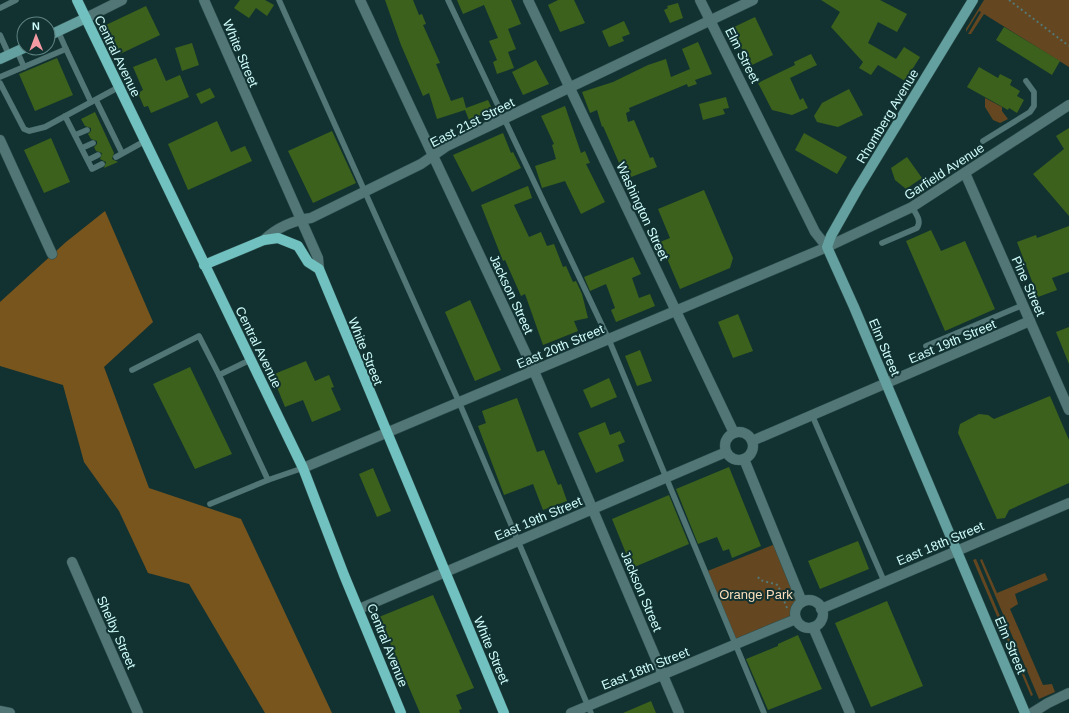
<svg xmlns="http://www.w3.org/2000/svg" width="1069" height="713" font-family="Arial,sans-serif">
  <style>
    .green { fill: #644720 }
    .forest { fill: #79551e }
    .building { fill: #3c611c }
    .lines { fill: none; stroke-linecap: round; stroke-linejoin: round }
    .service-casing { stroke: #2c4e4d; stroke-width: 6 }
    .minor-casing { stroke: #2c4e4d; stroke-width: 11 }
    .tertiary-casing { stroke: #2c4e4d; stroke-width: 11 }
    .secondary-casing { stroke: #2c4e4d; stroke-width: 11 }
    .primary-casing { stroke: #2c4e4d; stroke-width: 11 }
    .path { stroke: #537876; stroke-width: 2; stroke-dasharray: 2 3; stroke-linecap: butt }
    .service { stroke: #517675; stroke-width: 5.5 }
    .minor { stroke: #517675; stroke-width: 10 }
    .tertiary { stroke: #517675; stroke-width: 10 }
    .secondary { stroke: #63a09f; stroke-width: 10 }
    .primary { stroke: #70c1bf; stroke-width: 10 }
    .labels { text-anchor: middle; stroke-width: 4; stroke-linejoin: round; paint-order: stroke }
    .street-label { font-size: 13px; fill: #cffdfb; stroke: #123231 }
    .park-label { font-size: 13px; fill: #fbdfbd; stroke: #123231 }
  </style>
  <rect width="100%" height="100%" fill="#123231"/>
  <!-- green -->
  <g class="green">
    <path d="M984,0H1069V67L984,14L971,34H968L981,12L979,11L966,32V29Z"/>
    <path d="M985,98L1002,107V111L1008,119L1000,123L993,120L985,107Z"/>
    <path d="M778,543L802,602L796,608L795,614L735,645L705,572Z"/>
    <path d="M976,559L1033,695L1031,696L973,560Z"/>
    <path d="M982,559L997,593L1045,573L1048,580L1015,594L1018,604L1010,609L1043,685L1052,684L1055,692L1039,699L980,560Z"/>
  </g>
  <!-- forest -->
  <path class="forest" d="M105,211L153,322L104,367L149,488L241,519L332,713H265L189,584L148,573L119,511L84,462L63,385L0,366V302L66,242Z"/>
  <!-- building -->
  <g class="building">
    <path d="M240,0H265L274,5L267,16L256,8L249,18L234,8Z"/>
    <path d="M385,0H413L419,15L422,14L426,24L423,25L440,63L436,64L451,101L463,97L466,108L488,100L493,111L469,120L465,110L437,119L429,93L423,96L401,45Z"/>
    <path d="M457,0H511L521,24L508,29L516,49L508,52L514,68L497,74L493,62L497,60L489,41L498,38L484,5L463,14Z"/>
    <path d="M558,0H574L585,23L560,32L548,5Z"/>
    <path d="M821,0H880L907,14L897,32L878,22L868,43L896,59L904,47L920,57L905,81L878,65L871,75L859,68L863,62L831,27L840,12Z"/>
    <path d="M678,3L683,18L670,23L664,10L668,8L667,6Z"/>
    <path d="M146,6L160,35L120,54L106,25Z"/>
    <path d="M755,17L773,55L750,66L732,28Z"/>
    <path d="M624,21L630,34L622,37L624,41L609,47L602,31Z"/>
    <path d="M1004,27L1060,61L1052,75L996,40Z"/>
    <path d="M698,42L712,74L695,80L697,84L688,87L687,84L629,108L630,111L626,113L628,122L634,120L650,158L653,157L657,167L626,179L603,126L602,127L597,110L590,113L582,92L613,82L648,65L666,59L671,77L690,69L682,49Z"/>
    <path d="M192,43L199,65L182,71L175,48Z"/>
    <path d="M811,54L817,65L790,78L800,100L803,98L808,108L792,115L772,110L758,83L795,65L794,62Z"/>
    <path d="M57,58L73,95L35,111L19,74Z"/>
    <path d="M156,58L166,81L180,75L189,97L151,113L148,106L144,107L138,93L143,90L133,67Z"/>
    <path d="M536,60L549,84L523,95L512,72Z"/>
    <path d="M979,67L998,78L1000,74L1012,80L1010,85L1020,91L1017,96L1024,100L1017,113L1009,108L1008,110L967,87Z"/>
    <path d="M210,88L215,97L201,104L196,94Z"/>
    <path d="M849,89L863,115L838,127L817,122L814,116L822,103Z"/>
    <path d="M726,97L729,108L723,109L725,114L703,120L699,104Z"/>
    <path d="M565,106L581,153L585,151L590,163L586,164L605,202L581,214L565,181L542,188L535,166L556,159L552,145L554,144L541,116Z"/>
    <path d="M95,112L114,153L112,159L118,162L104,168L106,162L100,159L102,153L96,151L94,147L97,144V141L91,139L88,134L91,131V128L85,126L81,119Z"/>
    <path d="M217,121L231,152L245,146L252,161L188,190L168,144Z"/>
    <path d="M1069,128V216L1033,174L1064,149L1056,136Z"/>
    <path d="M332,131L356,183L313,203L288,151Z"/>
    <path d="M503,133L511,153L513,152L521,168L472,192L453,155Z"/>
    <path d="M804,133L847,157L837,174L795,150Z"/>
    <path d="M51,138L70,182L44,193L24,150Z"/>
    <path d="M907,157L922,178L906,189L895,180L891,168Z"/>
    <path d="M528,186L532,198L514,205L529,237L541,232L547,246L554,244L563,267L566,266L573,282L576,281L582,294L588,318L574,321L578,331L543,345L525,294L521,296L505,260L503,261L481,205Z"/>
    <path d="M704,190L733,258L730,268L680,289L660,242L670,238L658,209Z"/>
    <path d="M1069,226V272L1052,278L1057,290L1038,297L1017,242L1036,235L1037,238Z"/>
    <path d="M931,230L941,251L965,241L995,309L945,331L906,241Z"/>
    <path d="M633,257L641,274L632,278L639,298L650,294L655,306L616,322L611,310L615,308L606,284L590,291L584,277Z"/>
    <path d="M470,300L501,370L475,381L445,312Z"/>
    <path d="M738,314L753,351L733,358L718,322Z"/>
    <path d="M1069,327V364L1056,332Z"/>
    <path d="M640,350L652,381L637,386L625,356Z"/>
    <path d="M306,361L315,381L329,375L334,387L331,388L341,410L312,422L303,400L285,407L272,375Z"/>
    <path d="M190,367L232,454L195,469L153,384Z"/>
    <path d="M609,378L617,397L591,408L583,390Z"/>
    <path d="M1050,396L1069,440V483L1009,510L1005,518L997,519L958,433L960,424L979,414L988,415L994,419Z"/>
    <path d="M517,398L537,452L544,450L558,485L561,484L567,501L543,510L533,484L504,495L478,426L486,423L482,411Z"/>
    <path d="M605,422L610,435L620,431L625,442L618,445L624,461L596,473L578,433Z"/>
    <path d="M729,467L761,546L732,558L729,549L723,551L717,537L698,544L676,489Z"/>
    <path d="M373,468L391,511L377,517L359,474Z"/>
    <path d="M669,495L689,544L632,568L612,519Z"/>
    <path d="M858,541L869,569L820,589L808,561Z"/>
    <path d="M433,595L474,688L456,695L462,709L459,710L460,713H420L379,617Z"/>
    <path d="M887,601L923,686L871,707L835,623Z"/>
    <path d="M798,635L822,689L768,710L746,659L778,646V644Z"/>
    <path d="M651,701L656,713H623Z"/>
  </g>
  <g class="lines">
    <defs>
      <g id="service">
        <path d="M279,0L459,402L591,713"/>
        <path d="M448,0L609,340L764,713"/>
        <path d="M0,8L16,0"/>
        <path d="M0,35L9,55"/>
        <path d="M66,49L91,102"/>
        <path d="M17,51L24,67"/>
        <path d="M0,77L66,49L58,31"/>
        <path d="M0,83L24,129L29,131L45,127L119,87"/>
        <path d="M96,100L122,153"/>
        <path d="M65,116L92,169L102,164"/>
        <path d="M75,135L87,130"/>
        <path d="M983,141L1030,112L1034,106V92L1026,81"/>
        <path d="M82,148L93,143"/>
        <path d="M116,157L145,141"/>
        <path d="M88,160L98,155"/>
        <path d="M882,243L917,228C922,221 916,214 912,207"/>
        <path d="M926,346L1023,305"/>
        <path d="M250,360L219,375L268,480L303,468"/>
        <path d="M132,370L199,336L219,375"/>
        <path d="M812,415L884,581"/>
        <path d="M210,504L268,480"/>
      </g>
      <g id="minor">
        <path d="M204,0L318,258L319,269"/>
        <path d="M360,0L534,371L679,713"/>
        <path d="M528,0L734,433"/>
        <path d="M0,140L52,254"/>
        <path d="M965,173L1069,410"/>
        <path d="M264,240C276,228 294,220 311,218L421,164L447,146L753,0"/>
        <path d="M827,247L912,207L1069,105"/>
        <circle cx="739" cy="446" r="14"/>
        <path d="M752,441L1030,321"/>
        <path d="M744,459L802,602"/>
        <path d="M72,562L138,713"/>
        <circle cx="809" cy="614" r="14"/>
        <path d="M359,609L726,452"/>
        <path d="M821,609L1069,503"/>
        <path d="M813,627L850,713"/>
        <path d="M0,711L10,713"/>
        <path d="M571,713L796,619"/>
        <path d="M1032,713L1048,703L1069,693"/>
      </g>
      <g id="tertiary">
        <path d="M86,18L122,0"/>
        <path d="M303,468L827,247L815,232L700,0"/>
      </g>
      <g id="secondary">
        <path d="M973,0L857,190L831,236L827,247L854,307L1025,713"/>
        <path d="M48,36L86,18"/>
        <path d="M0,59L24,48"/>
      </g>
      <g id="primary">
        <path d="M77,0L303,468L344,575L401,713"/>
        <path d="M204,265L264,240L278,238L298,246L308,262L319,269L504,713"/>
      </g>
    </defs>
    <!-- service casing -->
    <use href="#service" class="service-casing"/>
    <!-- minor casing -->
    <use href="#minor" class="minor-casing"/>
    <!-- tertiary casing -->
    <use href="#tertiary" class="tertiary-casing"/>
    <!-- secondary casing -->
    <use href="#secondary" class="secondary-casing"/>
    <!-- primary casing -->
    <use href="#primary" class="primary-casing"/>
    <!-- path -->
    <g class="path">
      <path d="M1009,0L1069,46"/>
      <path d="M758,577L760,580L778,585L787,608"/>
    </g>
    <!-- service -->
    <use href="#service" class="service"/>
    <!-- minor -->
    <use href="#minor" class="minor"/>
    <!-- tertiary -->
    <use href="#tertiary" class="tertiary"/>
    <!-- secondary -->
    <use href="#secondary" class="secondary"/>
    <!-- primary -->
    <use href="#primary" class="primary"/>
  </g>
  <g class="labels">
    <!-- street labels -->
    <g class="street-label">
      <text transform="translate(241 53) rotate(67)" y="5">White Street</text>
      <text transform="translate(743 55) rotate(63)" y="5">Elm Street</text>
      <text transform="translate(118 56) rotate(64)" y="5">Central Avenue</text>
      <text transform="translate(887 116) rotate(-59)" y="5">Rhomberg Avenue</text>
      <text transform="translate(472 122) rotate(-27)" y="5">East 21st Street</text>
      <text transform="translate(944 171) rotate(-33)" y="5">Garfield Avenue</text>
      <text transform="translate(643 211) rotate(65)" y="5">Washington Street</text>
      <text transform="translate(1029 286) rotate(66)" y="5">Pine Street</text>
      <text transform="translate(512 294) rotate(65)" y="5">Jackson Street</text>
      <text transform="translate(952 341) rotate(-23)" y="5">East 19th Street</text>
      <text transform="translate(560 346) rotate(-23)" y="5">East 20th Street</text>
      <text transform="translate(259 347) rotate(64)" y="5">Central Avenue</text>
      <text transform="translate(885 347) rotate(67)" y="5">Elm Street</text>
      <text transform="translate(366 351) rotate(68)" y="5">White Street</text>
      <text transform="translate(538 518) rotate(-23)" y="5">East 19th Street</text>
      <text transform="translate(940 543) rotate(-23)" y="5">East 18th Street</text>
      <text transform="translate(642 591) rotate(67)" y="5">Jackson Street</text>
      <text transform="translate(117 632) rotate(66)" y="5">Shelby Street</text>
      <text transform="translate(388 645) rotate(68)" y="5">Central Avenue</text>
      <text transform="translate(1011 645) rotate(67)" y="5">Elm Street</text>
      <text transform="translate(492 650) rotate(67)" y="5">White Street</text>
      <text transform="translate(645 668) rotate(-22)" y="5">East 18th Street</text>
    </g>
    <!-- park labels -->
    <g class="park-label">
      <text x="756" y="599">Orange Park</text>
    </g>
  </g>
  <!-- north arrow -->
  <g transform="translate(36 36) rotate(359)"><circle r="19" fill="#123231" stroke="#5e8382"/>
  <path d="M0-3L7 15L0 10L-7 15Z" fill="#f49aa3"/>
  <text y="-6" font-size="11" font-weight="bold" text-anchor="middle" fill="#cffdfb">N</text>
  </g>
</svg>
